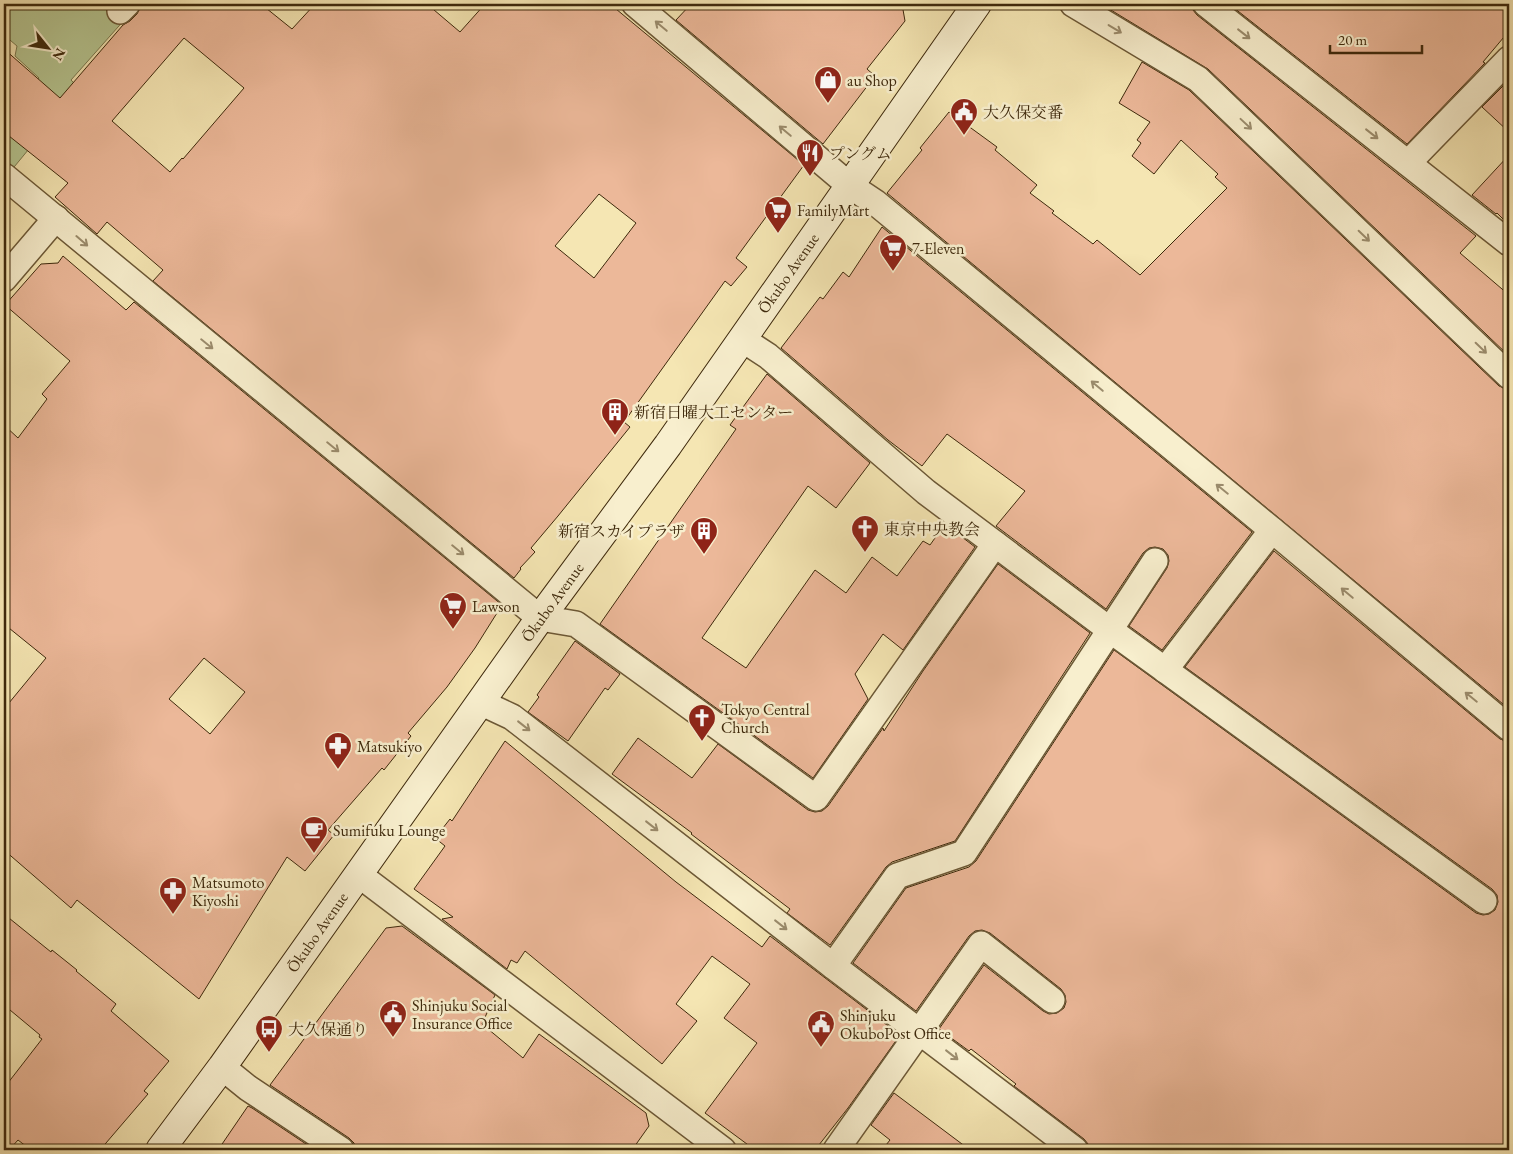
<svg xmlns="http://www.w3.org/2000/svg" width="1513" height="1154" font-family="'EB Garamond','Noto Serif JP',serif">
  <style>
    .green { fill: #b6c691; stroke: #7a784e }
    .building { fill: #ecb899; stroke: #3e290c; fill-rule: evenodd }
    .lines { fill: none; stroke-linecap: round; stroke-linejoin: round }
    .street-casing { stroke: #6c5836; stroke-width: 28 }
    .secondary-casing { stroke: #3e290c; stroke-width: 30 }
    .street { stroke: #f8efce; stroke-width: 25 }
    .secondary { stroke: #f8efce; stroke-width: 28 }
    .oneway { stroke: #9b8c6d }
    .labels { text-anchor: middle; stroke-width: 5; stroke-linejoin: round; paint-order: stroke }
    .poi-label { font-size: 16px; fill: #3e290c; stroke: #f8efce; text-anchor: start }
    .street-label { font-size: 16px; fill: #3e290c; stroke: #f8efce }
  </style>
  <rect width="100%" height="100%" fill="#f5e6b3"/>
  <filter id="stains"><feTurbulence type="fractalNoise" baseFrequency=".004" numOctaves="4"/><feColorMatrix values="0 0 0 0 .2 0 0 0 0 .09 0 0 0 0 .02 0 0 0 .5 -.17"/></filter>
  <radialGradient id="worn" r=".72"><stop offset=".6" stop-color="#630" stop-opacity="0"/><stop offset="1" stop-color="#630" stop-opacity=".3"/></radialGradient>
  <!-- green -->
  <path class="green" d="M4,4H123L126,18L71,80L79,88L10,172L4,167V119L39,78L15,56L17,46L4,35Z"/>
  <!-- building -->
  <g class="building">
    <path d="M142,4H261L292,29L315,4H427L460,32L485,4H610L804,165L736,258L747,267L731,286L725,281L624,422L630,427L558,516L531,548L535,552L520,568L521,569L514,578L153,281L163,270L107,222L97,234L55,197L68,183L4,132V49L60,98L123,25L130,21L137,14ZM184,38L244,88L183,159L182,158L170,172L112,121ZM599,194L636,223L594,278L555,246Z"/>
    <path d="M691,4H902L905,21L867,69L875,76L823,144L676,20Z"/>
    <path d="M1101,4H1192L1193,10L1197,15L1476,236L1460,253L1509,295V356L1208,69Z"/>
    <path d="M1229,4H1509V31L1483,62L1485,63L1407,144Z"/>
    <path d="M1142,62L1189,90L1499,386L1509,390V709L887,193L922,150L920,148L949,112L997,147L995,150L1037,185L1030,193L1054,211L1052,213L1093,244L1097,240L1140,275L1227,188L1215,177L1218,174L1181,140L1154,174L1132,156L1141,143L1137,140L1150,122L1119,103Z"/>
    <path d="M1506,83L1509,85V132L1482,107Z"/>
    <path d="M1509,155V225L1497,213L1496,214L1472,195Z"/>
    <path d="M882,227L1252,532L1162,650L1129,626L1167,568L1169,561L1168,555L1163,549L1155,547L1149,548L1143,553L1106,609L996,526L1025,491L947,434L922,466L888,440L781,348L820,297L823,299L843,272L849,277Z"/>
    <path d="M63,256L126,310L134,302L502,605L475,648L447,687L408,733L411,736L384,770L382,768L328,830L334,835L305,871L287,857L199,999L77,900L71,908L4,850V709L46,658L4,624V425L18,438L47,399L42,394L70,361L5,305L41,264L58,263ZM204,658L245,692L210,734L169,699Z"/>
    <path d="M767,374L870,463L836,508L808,486L702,638L746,668L815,570L846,593L872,557L897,576L923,541L930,545L945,524L975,547L903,650L883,634L855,674L868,699L813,778L600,624L736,429L730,425Z"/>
    <path d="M1274,551L1500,739L1509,742V1150H1089L1088,1144L1084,1139L1014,1086L1016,1084L971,1049L969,1051L939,1029L984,965L1043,1011L1049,1014L1057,1013L1064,1008L1066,1002L1065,995L1061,989L990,933L982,930L975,931L969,936L916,1011L853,963L906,888L969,867L976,861L1114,650L1476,913L1483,915L1489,914L1495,910L1498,902L1497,895L1492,889L1185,667Z"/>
    <path d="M998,564L1090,633L955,841L892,862L886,867L830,945L787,913L790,909L691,834L692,833L612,774L638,738L692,778L718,744L808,810L815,812L822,811L828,806L883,728L884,731L923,671Z"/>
    <path d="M575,641L620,674L608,690L605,688L568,741L528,712L539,697L537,695Z"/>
    <path d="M505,741L676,882L762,947L770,936L900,1035L848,1108L815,1150H755L705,1113L757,1043L724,1018L750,984L712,956L676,1004L697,1021L662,1064L525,951L517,963L511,960L507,969L442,919L453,917L414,889L445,846L435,838L450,819L452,821Z"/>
    <path d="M4,914L51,952L52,950L77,970L76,971L116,1004L111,1011L169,1061L144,1091L148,1094L100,1150H31L18,1140L9,1150H4V1088L42,1039L39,1037L40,1035L4,1005Z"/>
    <path d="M402,926L495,995L482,1024L523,1058L539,1034L646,1113L649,1126L632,1150H355L354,1143L349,1138L270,1085L386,928Z"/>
    <path d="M894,1093L970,1150H882L890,1140L871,1125Z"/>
    <path d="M248,1106L252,1108L315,1150H218Z"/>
  </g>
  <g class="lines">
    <defs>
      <g id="street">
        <path d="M635,4L849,185L876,203L1283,539L1509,728"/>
        <path d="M1073,4L1198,79L1509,376"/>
        <path d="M1206,4L1509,243"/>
        <path d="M120,11L127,4"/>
        <path d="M1408,163L1509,59"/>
        <path d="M4,176L540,618L576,624L816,798L995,544"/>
        <path d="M4,279L56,218"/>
        <path d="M742,339L768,356L926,492L1110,630L1484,901"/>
        <path d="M1165,670L1272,530"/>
        <path d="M482,703L512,717L833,966L1075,1150"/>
        <path d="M358,874L723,1150"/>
        <path d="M833,966L897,876L964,853L1155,561"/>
        <path d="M222,1067L248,1088L341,1150"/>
        <path d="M836,1150L981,944L1052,1000"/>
      </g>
      <path id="secondary" d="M160,1150L222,1067L540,618L668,445L977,4"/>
    </defs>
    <!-- street casing -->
    <use href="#street" class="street-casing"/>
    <!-- secondary casing -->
    <use href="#secondary" class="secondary-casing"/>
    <!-- street -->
    <use href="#street" class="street"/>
    <!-- secondary -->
    <use href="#secondary" class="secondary"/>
  </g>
  <!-- one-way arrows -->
  <defs><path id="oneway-shaft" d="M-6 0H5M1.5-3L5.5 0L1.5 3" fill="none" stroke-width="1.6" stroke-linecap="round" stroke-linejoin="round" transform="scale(1.25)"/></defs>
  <g class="oneway">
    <use href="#oneway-shaft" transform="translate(661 26) rotate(-140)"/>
    <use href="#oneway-shaft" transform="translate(1115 29) rotate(31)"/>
    <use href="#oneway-shaft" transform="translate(1244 34) rotate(38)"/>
    <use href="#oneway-shaft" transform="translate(1246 124) rotate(43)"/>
    <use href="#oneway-shaft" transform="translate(785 131) rotate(-140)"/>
    <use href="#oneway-shaft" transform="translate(1372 134) rotate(38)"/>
    <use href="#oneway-shaft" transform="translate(1364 236) rotate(44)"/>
    <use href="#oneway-shaft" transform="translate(82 241) rotate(41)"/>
    <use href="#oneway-shaft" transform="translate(207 344) rotate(39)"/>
    <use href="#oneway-shaft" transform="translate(1481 348) rotate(44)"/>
    <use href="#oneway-shaft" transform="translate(1097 386) rotate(-140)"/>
    <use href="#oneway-shaft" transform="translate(333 447) rotate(39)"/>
    <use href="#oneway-shaft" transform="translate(1222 489) rotate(-141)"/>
    <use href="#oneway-shaft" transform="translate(458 550) rotate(39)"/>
    <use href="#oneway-shaft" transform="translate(1347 593) rotate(-140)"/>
    <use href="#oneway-shaft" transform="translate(1471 697) rotate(-141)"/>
    <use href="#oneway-shaft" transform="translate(524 726) rotate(38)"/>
    <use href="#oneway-shaft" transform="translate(652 826) rotate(38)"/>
    <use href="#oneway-shaft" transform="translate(781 925) rotate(38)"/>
    <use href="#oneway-shaft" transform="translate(952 1055) rotate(38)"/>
  </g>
  <!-- icons -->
  <defs>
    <symbol id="shop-pin" viewBox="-11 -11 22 30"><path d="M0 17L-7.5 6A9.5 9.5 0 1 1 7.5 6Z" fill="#8f2418" stroke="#f8efce"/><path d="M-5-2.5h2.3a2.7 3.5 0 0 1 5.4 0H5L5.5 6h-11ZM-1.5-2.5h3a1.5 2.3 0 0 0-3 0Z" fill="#fff"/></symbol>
    <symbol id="civic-pin" viewBox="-11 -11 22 30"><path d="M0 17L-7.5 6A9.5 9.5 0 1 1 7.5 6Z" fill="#8f2418" stroke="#f8efce"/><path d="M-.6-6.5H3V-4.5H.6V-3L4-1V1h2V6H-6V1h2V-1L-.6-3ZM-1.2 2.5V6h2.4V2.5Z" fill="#fff"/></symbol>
    <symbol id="restaurant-pin" viewBox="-11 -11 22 30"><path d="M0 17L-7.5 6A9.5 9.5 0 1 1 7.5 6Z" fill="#8f2418" stroke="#f8efce"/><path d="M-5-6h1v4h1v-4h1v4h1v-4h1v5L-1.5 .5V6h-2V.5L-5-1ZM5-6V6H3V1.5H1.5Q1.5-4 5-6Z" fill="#fff"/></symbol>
    <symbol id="supermarket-pin" viewBox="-11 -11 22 30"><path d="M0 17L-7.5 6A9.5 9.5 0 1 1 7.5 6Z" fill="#8f2418" stroke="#f8efce"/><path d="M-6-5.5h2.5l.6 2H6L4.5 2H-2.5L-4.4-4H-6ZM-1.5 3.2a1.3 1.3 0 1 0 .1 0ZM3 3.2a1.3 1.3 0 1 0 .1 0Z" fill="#fff"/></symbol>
    <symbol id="building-pin" viewBox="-11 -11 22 30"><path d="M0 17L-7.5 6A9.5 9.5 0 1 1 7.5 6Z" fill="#8f2418" stroke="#f8efce"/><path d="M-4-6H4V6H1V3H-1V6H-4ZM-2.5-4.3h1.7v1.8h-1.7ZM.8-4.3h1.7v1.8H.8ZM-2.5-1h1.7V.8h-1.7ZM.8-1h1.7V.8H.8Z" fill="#fff"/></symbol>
    <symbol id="church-pin" viewBox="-11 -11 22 30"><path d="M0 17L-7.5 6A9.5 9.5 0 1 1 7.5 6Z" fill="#8f2418" stroke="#f8efce"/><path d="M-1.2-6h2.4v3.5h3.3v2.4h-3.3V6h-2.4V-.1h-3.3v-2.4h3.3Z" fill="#fff"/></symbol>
    <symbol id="pharmacy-pin" viewBox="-11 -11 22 30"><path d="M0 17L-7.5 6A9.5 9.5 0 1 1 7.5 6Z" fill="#8f2418" stroke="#f8efce"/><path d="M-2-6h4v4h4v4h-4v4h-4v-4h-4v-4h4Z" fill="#fff"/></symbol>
    <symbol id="cafe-pin" viewBox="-11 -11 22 30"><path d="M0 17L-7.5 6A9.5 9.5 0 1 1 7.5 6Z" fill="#8f2418" stroke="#f8efce"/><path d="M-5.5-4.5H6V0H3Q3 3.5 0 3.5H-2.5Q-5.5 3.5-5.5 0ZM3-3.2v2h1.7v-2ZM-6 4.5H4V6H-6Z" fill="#fff"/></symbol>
    <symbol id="bus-pin" viewBox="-11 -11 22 30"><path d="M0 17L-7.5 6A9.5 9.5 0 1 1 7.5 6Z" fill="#8f2418" stroke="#f8efce"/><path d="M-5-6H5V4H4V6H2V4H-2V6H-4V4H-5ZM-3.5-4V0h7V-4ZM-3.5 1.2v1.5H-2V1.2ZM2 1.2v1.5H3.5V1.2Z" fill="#fff"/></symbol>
  </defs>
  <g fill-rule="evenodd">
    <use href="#shop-pin" x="812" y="64" width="32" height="43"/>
    <use href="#civic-pin" x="948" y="96" width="32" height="43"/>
    <use href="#restaurant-pin" x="794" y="137" width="32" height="43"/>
    <use href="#supermarket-pin" x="762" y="194" width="32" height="43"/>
    <use href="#supermarket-pin" x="877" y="232" width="32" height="43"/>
    <use href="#building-pin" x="599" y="396" width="32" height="43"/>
    <use href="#church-pin" x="849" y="513" width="32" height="43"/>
    <use href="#building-pin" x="688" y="515" width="32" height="43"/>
    <use href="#supermarket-pin" x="437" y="590" width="32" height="43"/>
    <use href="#church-pin" x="686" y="702" width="32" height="43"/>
    <use href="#pharmacy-pin" x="322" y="730" width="32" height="43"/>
    <use href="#cafe-pin" x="298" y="814" width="32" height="43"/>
    <use href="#pharmacy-pin" x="157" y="875" width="32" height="43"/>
    <use href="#civic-pin" x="377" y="998" width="32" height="43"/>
    <use href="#civic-pin" x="805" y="1008" width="32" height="43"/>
    <use href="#bus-pin" x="253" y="1013" width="32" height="43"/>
  </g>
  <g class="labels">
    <!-- poi labels -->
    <g class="poi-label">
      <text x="847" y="86">au Shop</text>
      <text x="983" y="118">大久保交番</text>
      <text x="829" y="159">プングム</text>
      <text x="797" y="216">FamilyMart</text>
      <text x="912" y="254">7-Eleven</text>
      <text x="634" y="418">新宿日曜大工センター</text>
      <text x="884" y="535">東京中央教会</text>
      <text x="685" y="537" text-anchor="end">新宿スカイプラザ</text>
      <text x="472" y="612">Lawson</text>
      <text x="721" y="715">Tokyo Central<tspan x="721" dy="18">Church</tspan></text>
      <text x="357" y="752">Matsukiyo</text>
      <text x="333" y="836">Sumifuku Lounge</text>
      <text x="192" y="888">Matsumoto<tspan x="192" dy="18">Kiyoshi</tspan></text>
      <text x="412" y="1011">Shinjuku Social<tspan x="412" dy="18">Insurance Office</tspan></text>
      <text x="840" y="1021">Shinjuku<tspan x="840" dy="18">OkuboPost Office</tspan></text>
      <text x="288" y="1035">大久保通り</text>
    </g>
    <!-- street labels -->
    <g class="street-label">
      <text transform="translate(788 273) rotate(-55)" y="6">Ōkubo Avenue</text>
      <text transform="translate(552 602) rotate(-54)" y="6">Ōkubo Avenue</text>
      <text transform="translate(317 932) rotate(-55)" y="6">Ōkubo Avenue</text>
    </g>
  </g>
  <!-- margin -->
  <rect width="1513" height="1154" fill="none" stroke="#f5e6b3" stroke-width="20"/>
  <rect x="5" y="5" width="1503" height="1144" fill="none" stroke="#3e290c" stroke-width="2.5"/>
  <rect x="10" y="10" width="1493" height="1134" fill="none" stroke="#3e290c"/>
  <!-- north arrow -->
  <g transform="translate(48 48) rotate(120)" stroke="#f8efce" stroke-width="4" paint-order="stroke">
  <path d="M0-4L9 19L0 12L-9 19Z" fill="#3e290c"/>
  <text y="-8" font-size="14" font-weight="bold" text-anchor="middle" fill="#3e290c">N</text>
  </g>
  <!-- scale -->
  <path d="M1330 45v8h92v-8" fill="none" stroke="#3e290c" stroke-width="2.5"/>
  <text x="1338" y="45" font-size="15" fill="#3e290c" stroke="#f8efce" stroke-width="4" paint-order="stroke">20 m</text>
  <rect width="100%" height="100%" filter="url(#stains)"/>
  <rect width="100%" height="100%" fill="url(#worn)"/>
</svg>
